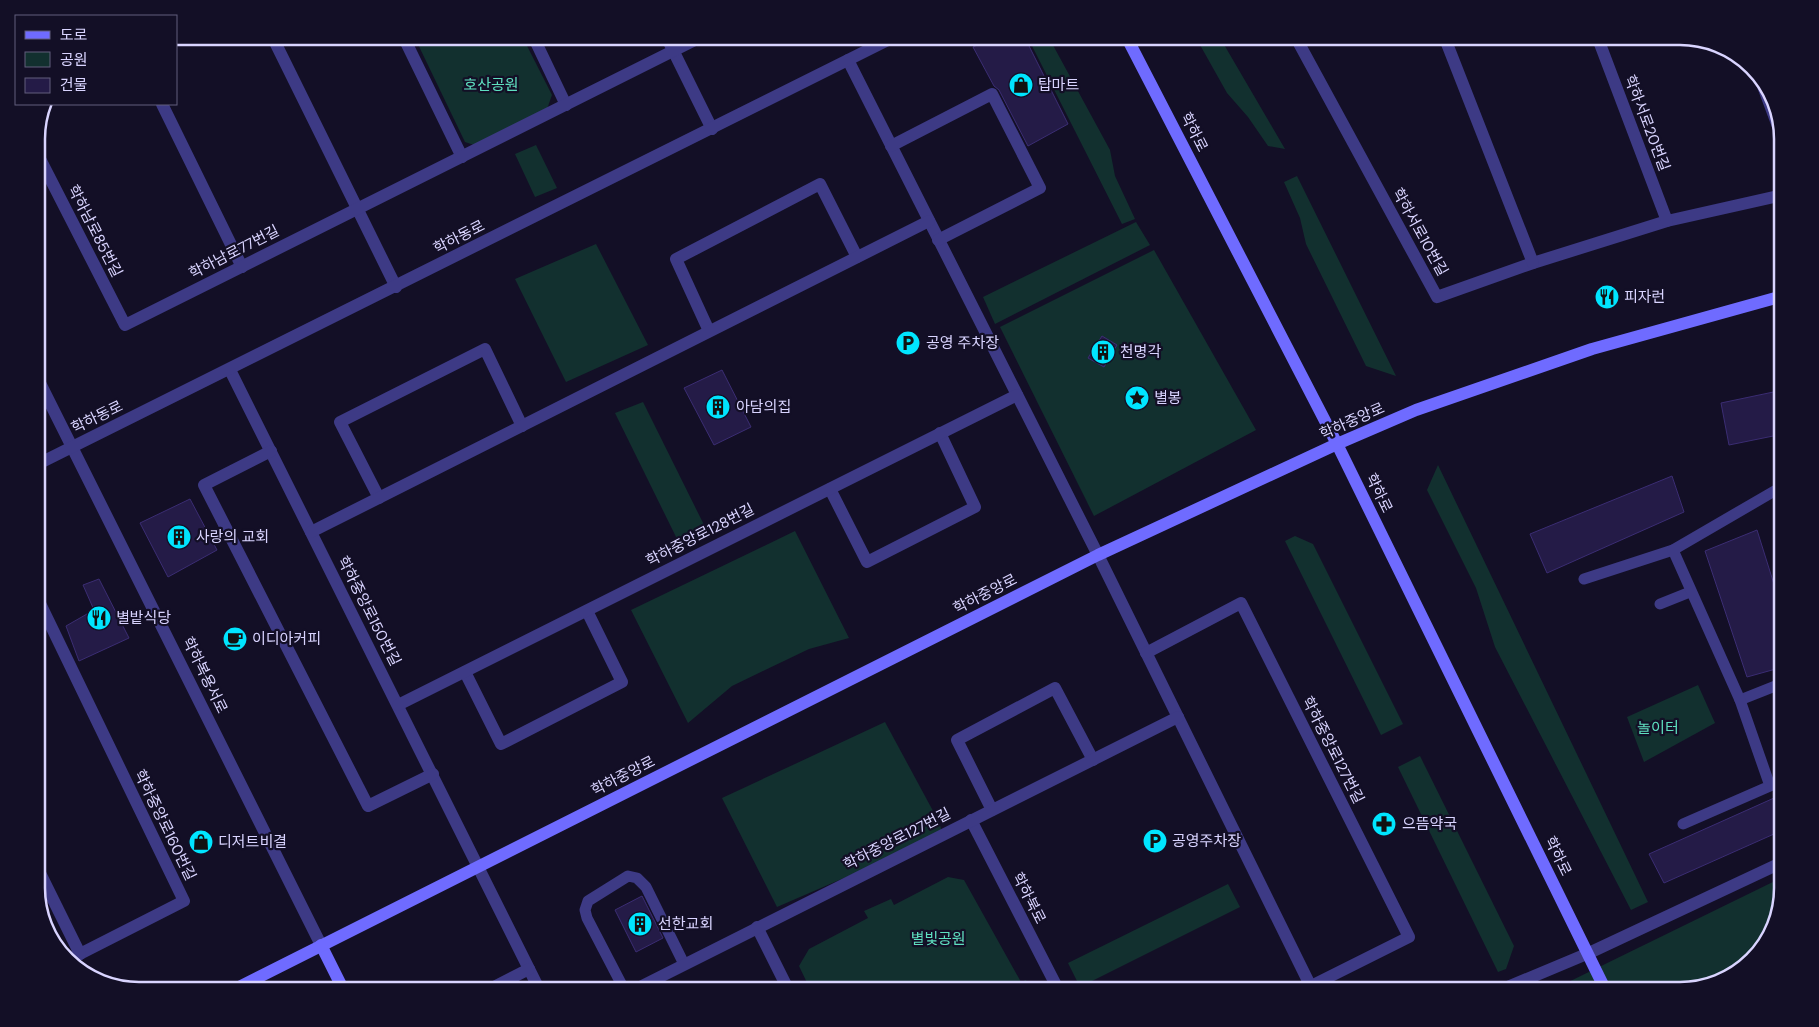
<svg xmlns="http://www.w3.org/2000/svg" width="1819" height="1027" font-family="'DM Sans','Noto Sans KR',sans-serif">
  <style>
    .green { fill: #12302f }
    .building { fill: #241b47; stroke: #3b2d73 }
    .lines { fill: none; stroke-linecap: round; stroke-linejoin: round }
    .lane { stroke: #3d3a85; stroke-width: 11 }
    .street { stroke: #3d3a85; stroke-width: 12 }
    .secondary { stroke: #6f6bff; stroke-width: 12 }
    .labels { text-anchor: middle; stroke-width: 4.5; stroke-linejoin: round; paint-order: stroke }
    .park-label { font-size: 15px; fill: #5fe0c0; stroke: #130f26 }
    .poi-label { font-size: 15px; fill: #d9d4ff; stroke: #130f26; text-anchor: start }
    .street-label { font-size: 15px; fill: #d9d4ff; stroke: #130f26 }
    .rim { fill: none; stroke: #d9d4ff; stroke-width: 2.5 }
  </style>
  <rect width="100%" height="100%" fill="#130f26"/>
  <!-- green -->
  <g class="green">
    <path d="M414,36H522L552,95L546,112L477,146L465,142Z"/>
    <path d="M1027,36H1048L1110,150L1115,176L1135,219L1122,224Z"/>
    <path d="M1195,36H1219L1285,149L1268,146L1248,117L1227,93Z"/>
    <path d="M536,145L557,188L535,197L515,154Z"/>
    <path d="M1297,176L1396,376L1366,366L1306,244L1300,218L1284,182Z"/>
    <path d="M1136,222L1150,245L995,324L983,297Z"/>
    <path d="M596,244L648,345L566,382L515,279Z"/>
    <path d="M1154,250L1256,430L1094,516L1000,327Z"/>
    <path d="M643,402L708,533L680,545L615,413Z"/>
    <path d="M1438,465L1648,902L1631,910L1495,647L1476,588L1427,490Z"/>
    <path d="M795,531L849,638L809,649L732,686L688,723L631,610Z"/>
    <path d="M1295,536L1313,544L1403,724L1381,735L1285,541Z"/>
    <path d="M1698,685L1715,723L1644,762L1627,717Z"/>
    <path d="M885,722L939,822L943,835L777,907L722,798Z"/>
    <path d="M1420,756L1514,946L1506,969L1498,972L1398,767Z"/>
    <path d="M948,877L964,880L1021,982L1026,980L1031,991H811L799,966L809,949L868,918L864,911L891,899L894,905Z"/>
    <path d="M1783,877V889L1769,939L1732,977L1681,991H1550Z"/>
    <path d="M1228,884L1240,907L1080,987L1068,963Z"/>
  </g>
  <!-- building -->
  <g class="building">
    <path d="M996,36H1024L1068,124L1028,146L999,90L994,86L973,47Z"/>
    <path d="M1102,336L1117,345L1104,367L1088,358Z"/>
    <path d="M722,370L751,427L714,445L684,388Z"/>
    <path d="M1783,390V434L1729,445L1721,403Z"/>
    <path d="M1672,476L1684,512L1547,573L1530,534Z"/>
    <path d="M190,499L217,550L168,577L140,523Z"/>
    <path d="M1757,530L1783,613V667L1747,677L1705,551Z"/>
    <path d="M99,579L129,638L79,661L66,626L94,610L83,585Z"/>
    <path d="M1783,794V830L1664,883L1649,854Z"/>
    <path d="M642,896L663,938L636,952L615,910Z"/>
  </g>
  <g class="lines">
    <!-- lane -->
    <g class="lane">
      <path d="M1584,579L1673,550"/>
      <path d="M1660,604L1690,592"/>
      <path d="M1740,700L1783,683"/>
      <path d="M1683,824L1770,786L1740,700L1673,550L1783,486"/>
      <path d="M625,991L587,918L585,910L588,901L628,876L637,878L646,887L684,964"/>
    </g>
    <!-- street -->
    <g class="street">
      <path d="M272,36L396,287"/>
      <path d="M403,36L462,157"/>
      <path d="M533,36L566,105"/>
      <path d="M666,36L712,129"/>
      <path d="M1295,36L1437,297L1533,263L1667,221L1783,195"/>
      <path d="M1444,36L1533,263"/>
      <path d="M1597,36L1667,221"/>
      <path d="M848,60L1098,555L1313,991"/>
      <path d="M1760,78L1783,140"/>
      <path d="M162,104L242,267"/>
      <path d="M891,146L992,94L1040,188L938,240"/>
      <path d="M36,151L125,325L703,36"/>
      <path d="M709,331L676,259L820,184L857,257"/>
      <path d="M230,370L540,991"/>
      <path d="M36,375L321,945"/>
      <path d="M271,451L204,485L368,806L433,774"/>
      <path d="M36,465L896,36"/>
      <path d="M830,489L867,562L975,507L940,433"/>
      <path d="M379,498L340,422L485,349L522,426"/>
      <path d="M311,532L929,221"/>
      <path d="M36,595L184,901L70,959"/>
      <path d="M1146,653L1241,603L1409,937L1311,986"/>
      <path d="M465,672L501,744L622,682L587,611"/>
      <path d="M398,705L1017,395"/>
      <path d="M992,810L957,740L1055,688L1093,760"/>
      <path d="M971,820L1059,991"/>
      <path d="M36,865L80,954"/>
      <path d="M757,927L789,991"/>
      <path d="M486,991L529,969"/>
      <path d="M632,991L1178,717"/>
      <path d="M1498,991L1589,953L1783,862"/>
    </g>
    <!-- secondary -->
    <g class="secondary">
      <path d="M1126,36L1337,444L1606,991"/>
      <path d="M321,945L344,991"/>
      <path d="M231,991L1098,555L1337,444L1416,410L1592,349L1783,296"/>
    </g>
  </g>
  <!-- icons -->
  <defs>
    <symbol id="shop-disc" viewBox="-11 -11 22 22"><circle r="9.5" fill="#00e5ff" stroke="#130f26"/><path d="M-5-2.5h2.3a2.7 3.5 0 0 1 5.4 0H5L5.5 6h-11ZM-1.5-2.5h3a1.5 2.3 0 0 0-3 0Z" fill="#111"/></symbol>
    <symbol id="restaurant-disc" viewBox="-11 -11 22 22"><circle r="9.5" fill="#00e5ff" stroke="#130f26"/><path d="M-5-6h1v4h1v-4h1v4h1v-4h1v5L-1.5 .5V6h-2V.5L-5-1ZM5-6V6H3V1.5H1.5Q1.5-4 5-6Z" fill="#111"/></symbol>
    <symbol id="parking-disc" viewBox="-11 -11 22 22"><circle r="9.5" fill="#00e5ff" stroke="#130f26"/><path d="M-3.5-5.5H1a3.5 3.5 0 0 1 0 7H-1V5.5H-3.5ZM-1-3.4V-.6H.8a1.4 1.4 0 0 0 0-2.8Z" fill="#111"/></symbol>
    <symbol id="building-disc" viewBox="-11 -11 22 22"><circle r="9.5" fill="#00e5ff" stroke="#130f26"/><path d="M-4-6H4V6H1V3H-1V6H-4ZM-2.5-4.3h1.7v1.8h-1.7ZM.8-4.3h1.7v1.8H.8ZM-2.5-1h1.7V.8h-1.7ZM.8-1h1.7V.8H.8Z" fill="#111"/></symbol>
    <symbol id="sight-disc" viewBox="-11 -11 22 22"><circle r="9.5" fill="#00e5ff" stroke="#130f26"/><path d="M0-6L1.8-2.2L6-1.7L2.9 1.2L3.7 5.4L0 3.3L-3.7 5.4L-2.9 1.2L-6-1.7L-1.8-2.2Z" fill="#111"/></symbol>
    <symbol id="cafe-disc" viewBox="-11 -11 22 22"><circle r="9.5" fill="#00e5ff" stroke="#130f26"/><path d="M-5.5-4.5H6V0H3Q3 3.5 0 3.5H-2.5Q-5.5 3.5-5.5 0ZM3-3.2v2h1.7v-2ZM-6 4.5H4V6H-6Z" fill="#111"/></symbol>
    <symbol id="pharmacy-disc" viewBox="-11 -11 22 22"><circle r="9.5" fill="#00e5ff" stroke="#130f26"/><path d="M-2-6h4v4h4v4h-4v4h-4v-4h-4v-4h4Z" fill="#111"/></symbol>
  </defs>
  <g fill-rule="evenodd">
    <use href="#shop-disc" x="1007" y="71" width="28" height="28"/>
    <use href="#restaurant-disc" x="1593" y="283" width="28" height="28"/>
    <use href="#parking-disc" x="894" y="329" width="28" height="28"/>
    <use href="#building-disc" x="1089" y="338" width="28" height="28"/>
    <use href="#sight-disc" x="1123" y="384" width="28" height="28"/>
    <use href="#building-disc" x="704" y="393" width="28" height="28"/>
    <use href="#building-disc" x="165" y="523" width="28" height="28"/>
    <use href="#restaurant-disc" x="85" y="604" width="28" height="28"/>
    <use href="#cafe-disc" x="221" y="625" width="28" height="28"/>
    <use href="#pharmacy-disc" x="1370" y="810" width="28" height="28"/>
    <use href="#parking-disc" x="1141" y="827" width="28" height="28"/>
    <use href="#shop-disc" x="187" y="828" width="28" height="28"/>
    <use href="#building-disc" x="626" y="910" width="28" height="28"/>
  </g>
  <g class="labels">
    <!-- park labels -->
    <g class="park-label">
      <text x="491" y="90">호산공원</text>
      <text x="1658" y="733">놀이터</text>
      <text x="938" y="944">별빛공원</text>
    </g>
    <!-- poi labels -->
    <g class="poi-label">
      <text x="1038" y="90">탑마트</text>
      <text x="1624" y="302">피자런</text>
      <text x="926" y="348">공영 주차장</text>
      <text x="1120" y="357">천명각</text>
      <text x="1154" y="403">별봉</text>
      <text x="736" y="412">아담의집</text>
      <text x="196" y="542">사랑의 교회</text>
      <text x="116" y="623">별밭식당</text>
      <text x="252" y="644">이디아커피</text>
      <text x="1402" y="829">으뜸약국</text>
      <text x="1172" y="846">공영주차장</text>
      <text x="218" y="847">디저트비결</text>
      <text x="658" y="929">선한교회</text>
    </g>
    <!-- street labels -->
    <g class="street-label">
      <text transform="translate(1647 123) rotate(69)" y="5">학하서로20번길</text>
      <text transform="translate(1194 132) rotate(63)" y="5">학하로</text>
      <text transform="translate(95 231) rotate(63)" y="5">학하남로85번길</text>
      <text transform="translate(1420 232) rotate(61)" y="5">학하서로10번길</text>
      <text transform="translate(459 237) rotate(-27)" y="5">학하동로</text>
      <text transform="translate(234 252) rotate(-27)" y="5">학하남로77번길</text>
      <text transform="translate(97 417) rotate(-26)" y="5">학하동로</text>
      <text transform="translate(1352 421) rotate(-24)" y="5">학하중앙로</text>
      <text transform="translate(1379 493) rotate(64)" y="5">학하로</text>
      <text transform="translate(700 535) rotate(-27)" y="5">학하중앙로128번길</text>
      <text transform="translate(985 594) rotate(-27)" y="5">학하중앙로</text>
      <text transform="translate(369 611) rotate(63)" y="5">학하중앙로150번길</text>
      <text transform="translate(205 675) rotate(64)" y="5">학하복용서로</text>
      <text transform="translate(1333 750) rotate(63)" y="5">학하중앙로127번길</text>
      <text transform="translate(623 776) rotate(-27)" y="5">학하중앙로</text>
      <text transform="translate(165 825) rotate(64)" y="5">학하중앙로160번길</text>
      <text transform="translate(897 839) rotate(-27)" y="5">학하중앙로127번길</text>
      <text transform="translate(1558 856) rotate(64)" y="5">학하로</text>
      <text transform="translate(1029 898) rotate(63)" y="5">학하북로</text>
    </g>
  </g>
  <!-- crop -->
  <path d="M0 0H1819V1027H0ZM139 45H1680A94 94 0 0 1 1774 139V888A94 94 0 0 1 1680 982H139A94 94 0 0 1 45 888V139A94 94 0 0 1 139 45Z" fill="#130f26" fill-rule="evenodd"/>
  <path class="rim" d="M139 45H1680A94 94 0 0 1 1774 139V888A94 94 0 0 1 1680 982H139A94 94 0 0 1 45 888V139A94 94 0 0 1 139 45Z"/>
  <!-- legend -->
  <rect x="15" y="15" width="162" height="90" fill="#130f26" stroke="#625e7d"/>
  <rect x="25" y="31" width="25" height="8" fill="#6f6bff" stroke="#625e7d"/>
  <text x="60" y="40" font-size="15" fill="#d9d4ff">도로</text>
  <rect x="25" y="52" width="25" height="15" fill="#12302f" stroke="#625e7d"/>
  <text x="60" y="65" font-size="15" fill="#d9d4ff">공원</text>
  <rect x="25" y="78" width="25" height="15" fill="#241b47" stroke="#625e7d"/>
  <text x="60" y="90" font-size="15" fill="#d9d4ff">건물</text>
</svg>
